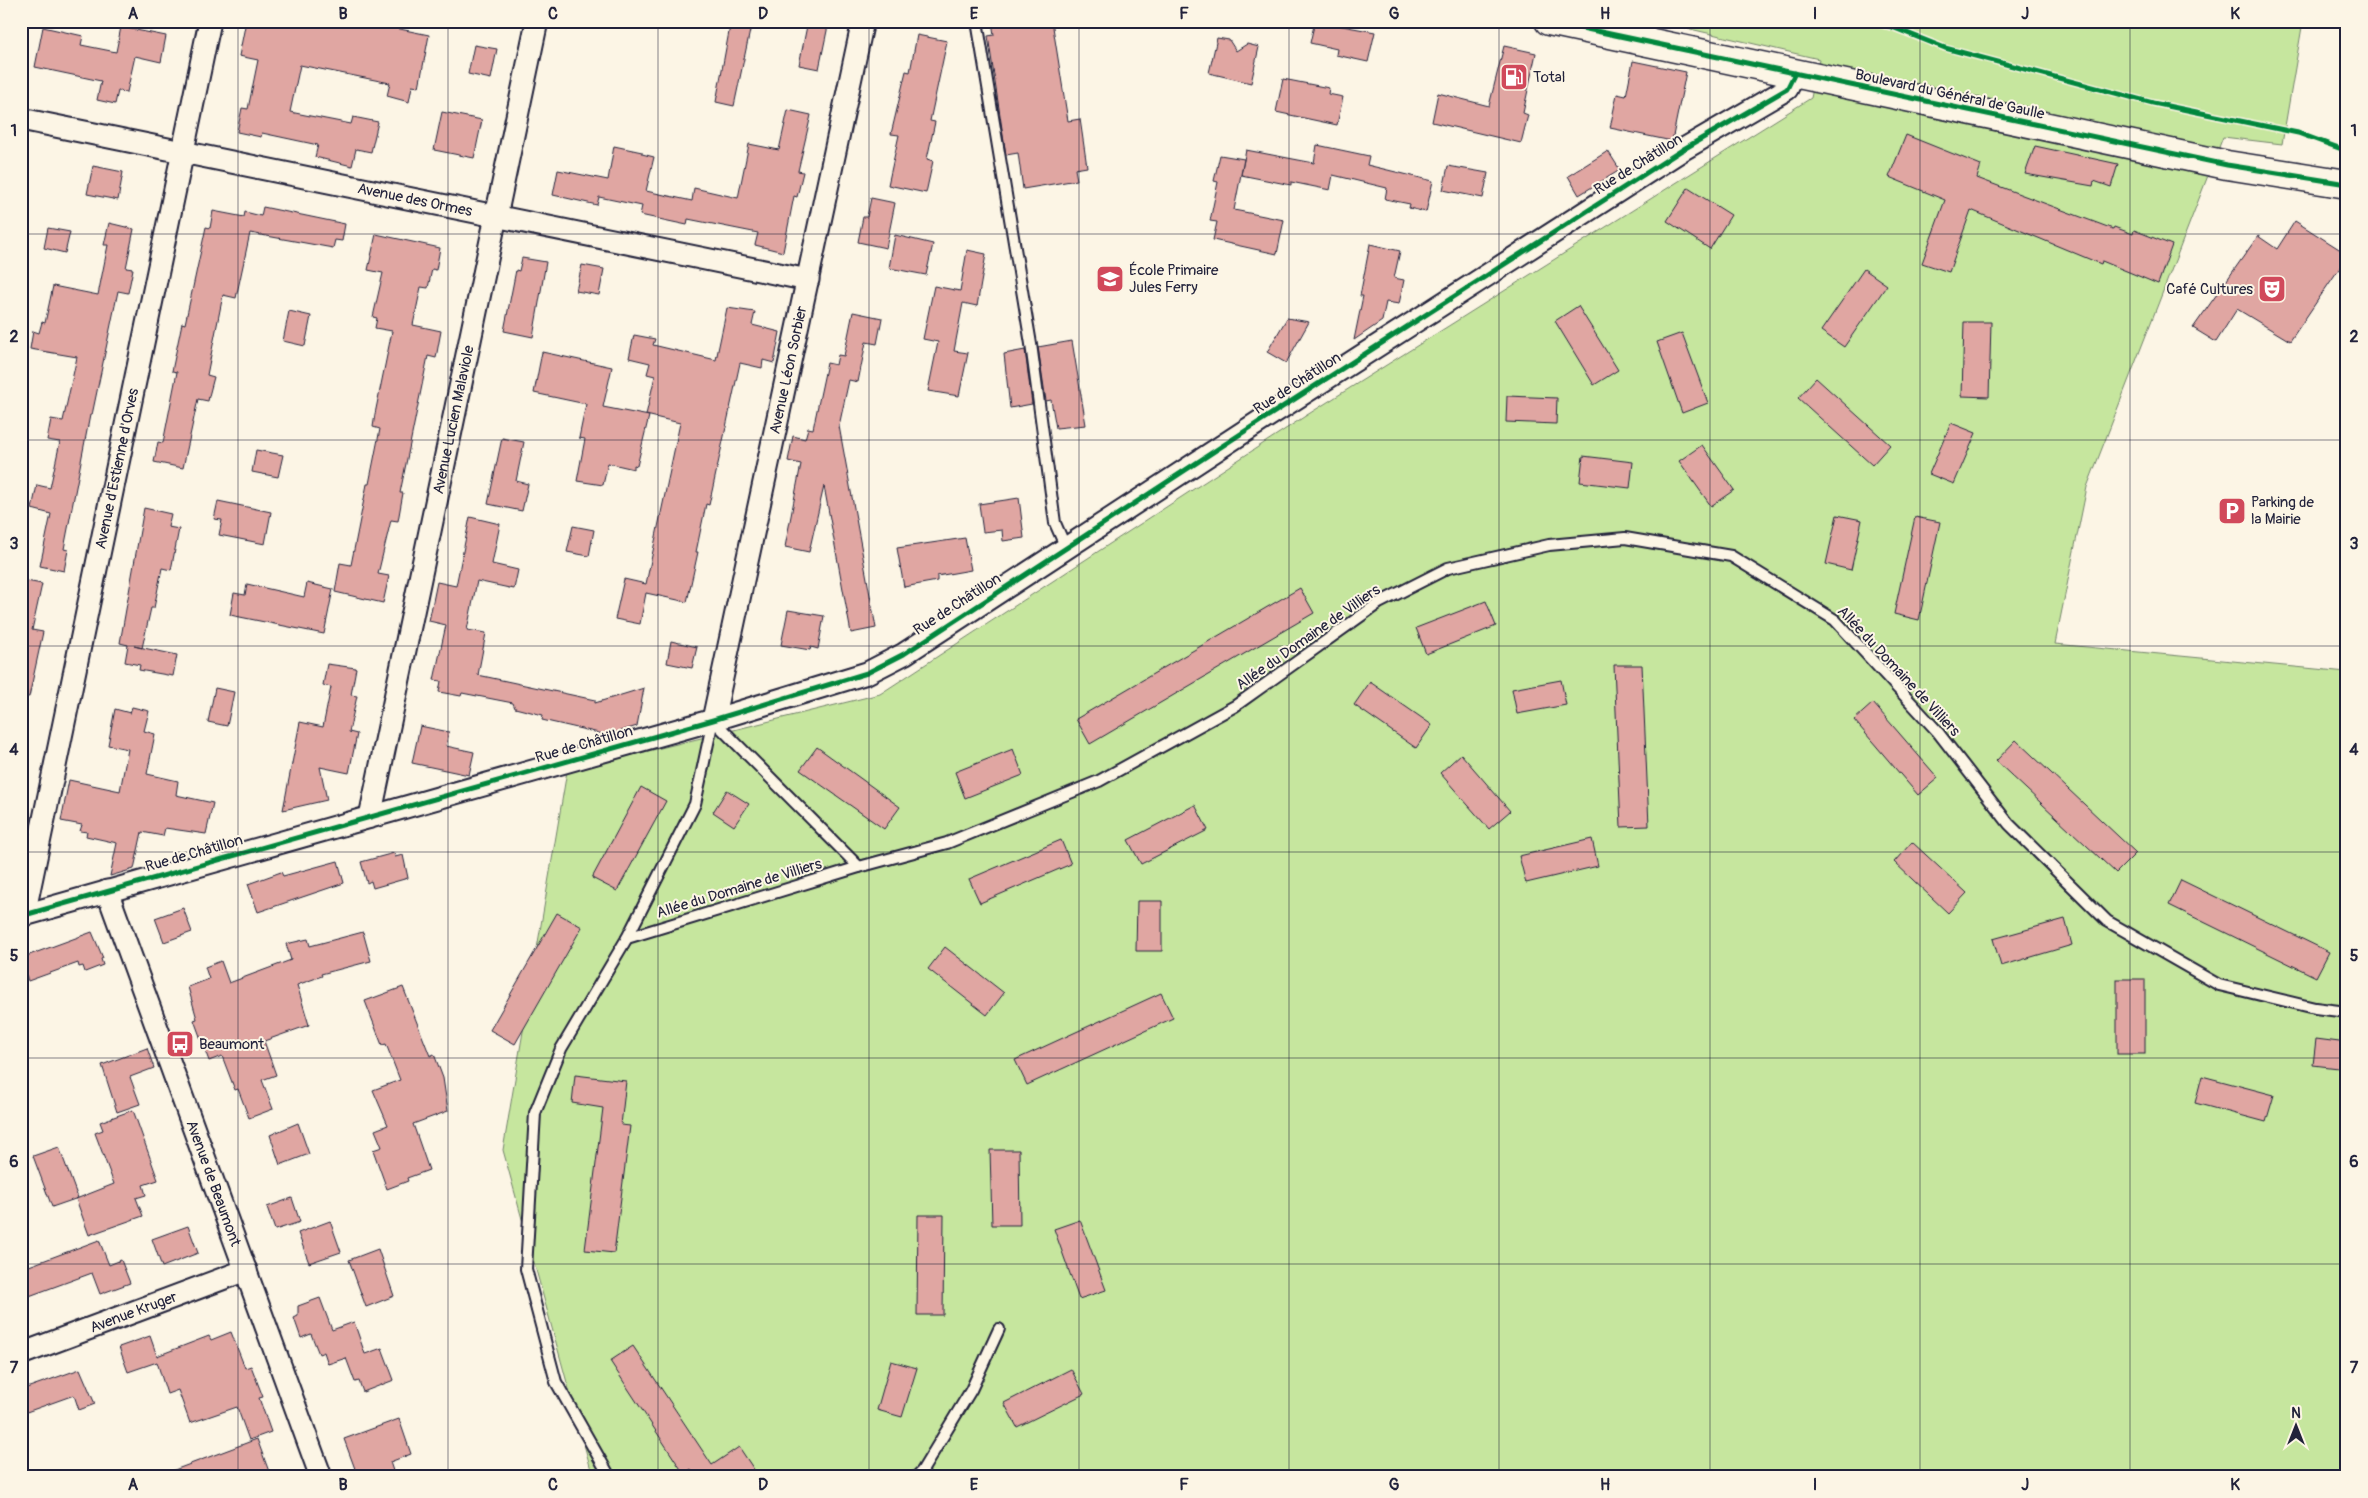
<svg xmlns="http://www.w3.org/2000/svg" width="2368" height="1498" font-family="Pangolin,sans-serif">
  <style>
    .green { fill: #c6e69e; stroke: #74846c }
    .building { fill: #e0a6a2; stroke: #22223b }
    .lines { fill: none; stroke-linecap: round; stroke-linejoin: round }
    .lane-casing { stroke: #22223b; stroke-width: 14 }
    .street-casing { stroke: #22223b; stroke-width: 25 }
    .secondary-casing { stroke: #22223b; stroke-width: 31 }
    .lane { stroke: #fcf5e5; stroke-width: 10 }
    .street { stroke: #fcf5e5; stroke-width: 21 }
    .secondary { stroke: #fcf5e5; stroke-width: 28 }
    .cycleway-casing { stroke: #fcf5e5; stroke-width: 8 }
    .cycleway { stroke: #00873e; stroke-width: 5 }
    .grid { fill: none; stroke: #22223b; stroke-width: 1; stroke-opacity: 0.55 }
    .labels { text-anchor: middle; stroke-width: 4; stroke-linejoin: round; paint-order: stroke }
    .poi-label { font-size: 15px; fill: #22223b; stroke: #fcf5e5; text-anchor: start }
    .street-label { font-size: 15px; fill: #22223b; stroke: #fcf5e5 }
    .neatline { fill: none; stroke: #22223b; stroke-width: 2 }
    .grid-label { font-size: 16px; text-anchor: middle; font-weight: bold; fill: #22223b }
  </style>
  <rect width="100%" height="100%" fill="#fcf5e5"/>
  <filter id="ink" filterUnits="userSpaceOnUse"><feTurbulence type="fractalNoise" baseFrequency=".02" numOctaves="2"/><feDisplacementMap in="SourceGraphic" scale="10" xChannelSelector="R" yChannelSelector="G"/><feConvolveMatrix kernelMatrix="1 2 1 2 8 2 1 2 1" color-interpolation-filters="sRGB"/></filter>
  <g filter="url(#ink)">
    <!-- green -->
    <path class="green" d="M1656,21H2303L2282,144L2223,137L2087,487L2055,644L2347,672V1477H593L503,1150L567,771L880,694L1307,415L1811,98L1819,59Z"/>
    <!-- building -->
    <g class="building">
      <path d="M246,21H361L429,35L419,87L412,86L409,102L387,96L390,83L300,65L290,112L351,124L353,117L378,122L371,152L356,149L352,166L315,157L318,145L262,133L261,137L237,132L242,108L248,109L258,60L239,56Z"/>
      <path d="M731,21H752L734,106L716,102Z"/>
      <path d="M808,21H829L819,69L799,65Z"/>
      <path d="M992,21H1052L1068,121L1080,119L1087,167L1075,169L1077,180L1023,189L1018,153L1006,155L988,36L994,35Z"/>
      <path d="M1315,21L1375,32L1368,62L1336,55L1337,49L1310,43Z"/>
      <path d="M43,27L83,36L81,45L116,52L121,27L166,36L161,62L135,56L127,92L118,91L115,104L97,100L101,81L35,67Z"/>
      <path d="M917,35L947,41L930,121L935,122L927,159L933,161L926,193L888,185L899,135L891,134L906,71L910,72Z"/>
      <path d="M1217,38L1229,40L1236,51L1247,44L1259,47L1251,83L1209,73Z"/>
      <path d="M474,45L497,49L491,79L468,74Z"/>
      <path d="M1504,46L1536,53L1523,113L1528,115L1521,143L1432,122L1438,93L1489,106Z"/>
      <path d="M1633,61L1686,72L1672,141L1610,128L1617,94L1626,96Z"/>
      <path d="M1283,79L1329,88L1328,94L1343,97L1337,125L1276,112Z"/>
      <path d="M788,110L811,115L798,171L803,172L797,197L794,196L783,252L755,245L758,233L688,219L687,225L640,215L642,206L599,197L597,205L553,195L558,170L608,180L614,146L642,152V154L654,157L646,191L692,201L694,188L738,198L749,144L779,150Z"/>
      <path d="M442,112L482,120L474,158L434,150Z"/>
      <path d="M1906,135L1981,165L1977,178L2113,229L2114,227L2133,234L2134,230L2172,245L2158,284L2102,261L2101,264L1971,210L1949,272L1922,263L1945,200L1889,177Z"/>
      <path d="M1317,145L1369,156L1367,165L1433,181L1426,212L1409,208L1410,204L1385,199L1387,188L1333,175L1330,190L1291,182V185L1241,175L1246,150L1314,163Z"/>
      <path d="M2035,146L2118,164L2111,187L2094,181L2093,186L2025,174Z"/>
      <path d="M1608,151L1620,170L1579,195L1568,176Z"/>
      <path d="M1220,155L1244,159L1234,210L1284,220L1277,254L1213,240L1217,222L1210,221L1218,182L1214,181Z"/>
      <path d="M93,166L123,172L118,200L87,194Z"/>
      <path d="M1448,166L1488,173L1483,198L1443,190Z"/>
      <path d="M1688,188L1731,215L1710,249L1667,221Z"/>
      <path d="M871,198L895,203L886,248L858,242L863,217H867Z"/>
      <path d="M263,207L345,224L342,241L335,240L333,248L250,233L236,298L223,295L207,375L214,377L209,396L208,401L198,399L183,468L154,462L158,442L163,443L177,372L172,371L182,323L185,324L206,227L210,228L213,211L244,217L245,212L261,216Z"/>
      <path d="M2295,221L2347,254V257L2290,341L2237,309L2216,342L2193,328L2258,236L2277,249Z"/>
      <path d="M109,223L134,229L126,268L133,269L128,293L118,291L92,415H90L64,549L68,550L64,571L40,566L51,514L32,509L37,485L50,488L60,442L47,440L51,419L63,421L77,357L30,349L33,331L39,333L42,322L45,323L53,286L98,295L108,245H104Z"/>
      <path d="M48,228L70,232L65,253L44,248Z"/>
      <path d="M376,234L440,248L436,270L432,269L428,288L421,287L413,325L441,331L436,358L428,356L400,493H403L398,521L391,520L378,574L389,576L383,603L335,592L340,563L351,565L367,484H369L380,429L373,427L375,414L392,331L375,328L377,318L373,317L383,273L368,270Z"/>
      <path d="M895,235L933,244L926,275L889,268Z"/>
      <path d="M1370,244L1400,251L1394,278L1404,280L1399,304L1386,302L1382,321L1354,340L1363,296H1360Z"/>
      <path d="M967,250L986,254L977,306L963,303L954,351L968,353L959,396L928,391L938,342L923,339L934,286L960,291Z"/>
      <path d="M522,258L546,262L533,337L504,331L516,270L519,271Z"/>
      <path d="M582,265L604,269L599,295L576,291Z"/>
      <path d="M1864,269L1887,285L1844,347L1821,331Z"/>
      <path d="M1578,306L1618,370L1594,385L1555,321Z"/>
      <path d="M727,308L755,312L752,325L780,332L774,363L763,360L762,368L740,363L709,505L706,504L696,552H698L687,602L646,593L640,624L615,619L624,579L646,584L680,423L646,415L655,376L647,374L650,363L629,358L634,335L655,339L653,345L716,360Z"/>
      <path d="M289,311L311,316L305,346L283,341Z"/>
      <path d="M853,312L882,318L877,344L866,342L858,382L849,380L839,426L876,628L851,633L824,486L809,552L785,547L801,464L788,461L793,436L805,439L808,428L813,429L827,363L836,365L838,355L844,356Z"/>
      <path d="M1287,318L1309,322L1286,363L1267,352Z"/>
      <path d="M1964,322H1991L1989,397L1962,396Z"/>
      <path d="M1682,333L1708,403L1682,413L1657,342Z"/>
      <path d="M1072,341L1086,425L1056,428L1051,400L1046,401L1038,347Z"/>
      <path d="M1025,350L1032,404L1010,408L1004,354Z"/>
      <path d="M542,352L612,367L603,407L649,416L637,466L634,465V469L608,463L603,485L577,481L585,439L579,438L586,404L534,393Z"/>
      <path d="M1816,378L1890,445L1872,465L1798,398Z"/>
      <path d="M1507,396L1557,398L1556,424L1506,422Z"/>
      <path d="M1951,423L1976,433L1954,484L1929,474Z"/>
      <path d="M502,438L524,442L516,481L528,484L522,511L488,504Z"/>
      <path d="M1702,445L1734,490L1711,506L1679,461Z"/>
      <path d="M256,450L283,455L278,477L252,472Z"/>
      <path d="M1583,456L1633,462L1630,488L1580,482Z"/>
      <path d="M1019,498L1024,538L1003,541L1002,530L983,532L979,504Z"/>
      <path d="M218,501L271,512L265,544L219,535L222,520L214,519Z"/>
      <path d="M144,508L171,514L168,527L179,529L171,570L162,568L154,608H151L142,648L134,646L177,655L173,676L139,670L140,665L125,662L128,645L120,643Z"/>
      <path d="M1837,515L1862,520L1851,570L1826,564Z"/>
      <path d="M470,517L500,524L492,564L518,570L514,589L477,581L467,630L486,633L478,675L595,700V703L644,688L637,726L608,735L542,720L543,715L515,708L513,703L462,693L461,696L439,692L441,681L434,680L446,625L429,621L437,582L456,586Z"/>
      <path d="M1915,517L1940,522L1919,620L1894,614Z"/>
      <path d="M573,526L594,530L589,556L567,552Z"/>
      <path d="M965,538L971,570L937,576V581L904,587L897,548Z"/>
      <path d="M21,580L42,584L32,630L43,632L29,697L21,696Z"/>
      <path d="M307,583L333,589L324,634L230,615L234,593L245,595L247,584L304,597Z"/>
      <path d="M1300,588L1314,613L1090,744L1076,719Z"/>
      <path d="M1486,601L1496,626L1426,654L1416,628Z"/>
      <path d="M788,610L824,616L818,649L811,647L810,650L781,645Z"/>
      <path d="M671,641L697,647L692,668L667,663Z"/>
      <path d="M327,664L356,668L351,695L357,696L349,732L357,734L349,773L320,767L327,800L283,810L300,722L323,727L331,687L323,685Z"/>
      <path d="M1614,665H1642L1649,826L1621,827Z"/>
      <path d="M1561,680L1566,705L1517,714L1512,689Z"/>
      <path d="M1370,682L1432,725L1416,748L1354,705Z"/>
      <path d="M215,688L234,692L227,726L208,722Z"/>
      <path d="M1873,703L1938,778L1918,795L1854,720Z"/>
      <path d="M132,707L149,711L144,731L155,734L147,774L178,781L176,795L213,803L206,834L165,828L163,836L142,832L134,869L110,876L117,843L86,836L87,832L80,831L82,825L61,821L69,780L120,791L128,749L108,745L115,709L130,713Z"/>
      <path d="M420,726L449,732L446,746L474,752L469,775L412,763Z"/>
      <path d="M2016,740L2136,853L2116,873L1996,761Z"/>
      <path d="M817,747L900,807L884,829L800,770Z"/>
      <path d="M1013,749L1023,775L965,798L955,772Z"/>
      <path d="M1461,754L1510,811L1489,829L1440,773Z"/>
      <path d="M641,787L666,801L617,891L592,878Z"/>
      <path d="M727,790L749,804L734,826L713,812Z"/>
      <path d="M1195,805L1208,830L1141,864L1128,840Z"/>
      <path d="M1592,839L1598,866L1526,883L1519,856Z"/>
      <path d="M1061,840L1071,864L980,903L969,879Z"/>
      <path d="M1912,842L1967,893L1948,913L1894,862Z"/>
      <path d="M394,853L395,857L403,855L408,878L373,888L371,881L367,883L361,862Z"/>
      <path d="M338,861L344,883L258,912L248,884L281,872L283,876Z"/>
      <path d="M2181,880L2329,952L2316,977L2169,905Z"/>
      <path d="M1137,901H1162V951H1136Z"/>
      <path d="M183,908L192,932L164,942L155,918Z"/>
      <path d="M557,913L582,927L515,1044L490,1030Z"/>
      <path d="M2065,919L2072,945L2001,966L1993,939Z"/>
      <path d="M92,932L103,958L101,959L103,965L85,972L83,966L79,967L78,963L28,981L21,958Z"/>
      <path d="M363,932L371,961L321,974L322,976L297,985L309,1025L264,1041L276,1075L262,1080L273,1109L249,1118L238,1089L235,1090L222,1056L209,1061L194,1020L197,1019L188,987L209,979L205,967L221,961L229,983L291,960L286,944L308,939L310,946Z"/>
      <path d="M945,947L1004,993L987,1015L928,969Z"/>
      <rect x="2117" y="979" width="28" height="75"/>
      <path d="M403,987L430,1056L434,1054L443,1078L448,1111L413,1124L429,1170L407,1178L408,1181L387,1189L373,1150L382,1147L375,1130L388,1125L373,1090L400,1080L386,1044L382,1045L365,1001Z"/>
      <path d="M1161,993L1173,1018L1027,1085L1015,1060Z"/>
      <path d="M2316,1039L2347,1043V1069L2313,1065Z"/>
      <path d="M147,1048L154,1068L130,1077L140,1104L117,1112L102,1065Z"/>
      <path d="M575,1075L626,1081L621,1125L630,1126L614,1253L585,1250L603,1108L572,1103Z"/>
      <path d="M2202,1076L2274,1095L2266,1122L2195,1103Z"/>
      <path d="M133,1110L158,1180L143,1185L146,1195L136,1198L143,1216L89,1235L76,1199L114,1184L95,1133L103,1130L100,1122Z"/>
      <path d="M298,1123L309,1154L280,1165L270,1135Z"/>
      <path d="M59,1147L78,1198L52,1207L33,1156Z"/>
      <path d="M990,1150H1019L1020,1225H992Z"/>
      <path d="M292,1198L300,1222L275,1230L267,1207Z"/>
      <path d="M918,1215H944L943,1315H917Z"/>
      <path d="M1080,1220L1106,1290L1079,1299L1054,1229Z"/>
      <path d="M330,1221L341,1252L309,1263L298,1233Z"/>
      <path d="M188,1226L198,1253L162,1267L152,1239Z"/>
      <path d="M99,1240L109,1265L121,1260L130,1283L100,1294L92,1273L21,1299V1269Z"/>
      <path d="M378,1249L394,1296L366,1307L349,1260Z"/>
      <path d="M320,1298L332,1330L354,1322L365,1354L382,1348L394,1380L363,1392L359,1381L355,1382L346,1358L328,1364L324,1352L319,1354L311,1334L301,1338L294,1318L298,1316V1306Z"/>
      <path d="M231,1332L245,1368L251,1366L263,1397L259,1398L271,1432L249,1440L237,1407L190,1423L178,1390L167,1394L157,1362L128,1372L119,1347L150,1336L157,1356L209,1336L211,1340Z"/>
      <path d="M633,1346L712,1465L739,1447L759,1477H694L696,1476L691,1469L684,1474L610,1361Z"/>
      <path d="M891,1361L917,1368L902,1417L877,1410Z"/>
      <path d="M80,1369L95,1404L79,1410L74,1395L21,1414V1390Z"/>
      <path d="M1071,1369L1084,1394L1017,1427L1004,1403Z"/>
      <path d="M399,1419L411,1454L390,1462L395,1477H358L344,1439Z"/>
      <path d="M257,1439L271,1477H161V1475Z"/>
    </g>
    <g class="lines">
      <defs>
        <g id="lane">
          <path d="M977,21L1031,344L1055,523L1066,548"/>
          <path d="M713,720L859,867"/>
          <path d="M627,938L695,804L713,720"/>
          <path d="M610,1477L556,1382L526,1269L535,1113L561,1049L627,938L859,867L947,843L1099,781L1235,706L1379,603L1448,568L1549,545L1625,538L1731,556L1835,620L1937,731L2009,824L2107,921L2219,985L2315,1008L2347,1012"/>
          <path d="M916,1477L922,1471L971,1390L999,1329"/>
        </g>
        <g id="street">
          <path id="s1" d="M21,119L808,280"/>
          <path id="s2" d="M713,720L863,21"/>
          <path id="s3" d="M370,817L537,21"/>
          <path id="s4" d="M107,891L321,1477"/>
          <path id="s5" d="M24,915L210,21"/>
          <path d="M21,916L713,720L867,673L904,654L1262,420L1682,150L1787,89L1795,73"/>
          <path id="s6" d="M21,1354L246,1270"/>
        </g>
        <path id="secondary" d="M1549,21L2227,165L2347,184"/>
      </defs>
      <!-- lane casing -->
      <use href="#lane" class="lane-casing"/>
      <!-- street casing -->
      <use href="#street" class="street-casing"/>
      <!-- secondary casing -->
      <use href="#secondary" class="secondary-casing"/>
      <!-- lane -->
      <use href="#lane" class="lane"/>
      <!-- street -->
      <use href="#street" class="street"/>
      <!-- secondary -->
      <use href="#secondary" class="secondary"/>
      <defs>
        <g id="cycleway">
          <path d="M1549,21L2227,165L2347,184"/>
          <path d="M1865,21L1892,27L1945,48L2153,103L2298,133L2347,151"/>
          <path d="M21,916L713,720L867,673L904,654L1262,420L1682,150L1787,89L1795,73"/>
        </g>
      </defs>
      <!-- cycleway casing -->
      <use href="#cycleway" class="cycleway-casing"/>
      <!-- cycleway -->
      <use href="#cycleway" class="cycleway"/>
    </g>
  </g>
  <!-- grid -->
  <path class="grid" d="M238,21V1477M448,21V1477M658,21V1477M869,21V1477M1079,21V1477M1289,21V1477M1499,21V1477M1710,21V1477M1920,21V1477M2130,21V1477M21,234H2347M21,440H2347M21,646H2347M21,852H2347M21,1058H2347M21,1264H2347"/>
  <!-- icons -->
  <defs>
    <symbol id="fuel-square" viewBox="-11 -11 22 22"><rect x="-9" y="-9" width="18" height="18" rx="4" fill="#d1495b" stroke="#fcf5e5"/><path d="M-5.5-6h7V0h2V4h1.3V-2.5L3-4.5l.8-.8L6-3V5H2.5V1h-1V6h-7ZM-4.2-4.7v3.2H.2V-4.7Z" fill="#fff"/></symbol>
    <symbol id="school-square" viewBox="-11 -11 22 22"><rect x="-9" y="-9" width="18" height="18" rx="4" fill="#d1495b" stroke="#fcf5e5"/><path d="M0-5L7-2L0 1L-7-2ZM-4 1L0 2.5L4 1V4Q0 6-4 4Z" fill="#fff"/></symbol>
    <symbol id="theatre-square" viewBox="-11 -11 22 22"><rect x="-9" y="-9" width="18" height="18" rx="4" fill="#d1495b" stroke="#fcf5e5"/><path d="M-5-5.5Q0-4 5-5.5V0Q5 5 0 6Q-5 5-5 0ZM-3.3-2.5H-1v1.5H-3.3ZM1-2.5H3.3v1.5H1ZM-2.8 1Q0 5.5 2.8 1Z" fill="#fff"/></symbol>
    <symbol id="parking-square" viewBox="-11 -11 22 22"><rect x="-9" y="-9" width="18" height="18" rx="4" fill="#d1495b" stroke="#fcf5e5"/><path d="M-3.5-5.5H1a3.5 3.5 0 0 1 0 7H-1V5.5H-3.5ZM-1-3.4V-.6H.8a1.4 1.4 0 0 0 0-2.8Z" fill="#fff"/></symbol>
    <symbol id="bus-square" viewBox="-11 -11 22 22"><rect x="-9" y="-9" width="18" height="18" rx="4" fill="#d1495b" stroke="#fcf5e5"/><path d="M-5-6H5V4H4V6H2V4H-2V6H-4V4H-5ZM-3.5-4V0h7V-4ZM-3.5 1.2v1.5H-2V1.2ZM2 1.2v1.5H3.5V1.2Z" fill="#fff"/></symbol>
  </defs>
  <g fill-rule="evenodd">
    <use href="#fuel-square" x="1498" y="61" width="32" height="32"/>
    <use href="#school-square" x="1094" y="263" width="32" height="32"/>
    <use href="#theatre-square" x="2256" y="273" width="32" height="32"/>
    <use href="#parking-square" x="2216" y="495" width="32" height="32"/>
    <use href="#bus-square" x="164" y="1028" width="32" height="32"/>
  </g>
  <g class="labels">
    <!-- poi labels -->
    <g class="poi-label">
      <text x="1533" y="82">Total</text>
      <text x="1129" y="275">École Primaire<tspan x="1129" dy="17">Jules Ferry</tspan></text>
      <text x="2253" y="294" text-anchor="end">Café Cultures</text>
      <text x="2251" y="507">Parking de<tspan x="2251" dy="17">la Mairie</tspan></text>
      <text x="199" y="1049">Beaumont</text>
    </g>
    <!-- street labels -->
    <g class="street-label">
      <text transform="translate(1950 94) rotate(12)" y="5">Boulevard du Général de Gaulle</text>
      <text transform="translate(1638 164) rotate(-32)" y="5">Rue de Châtillon</text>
      <text dy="5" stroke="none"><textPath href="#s1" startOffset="402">Avenue des Ormes</textPath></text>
      <text dy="5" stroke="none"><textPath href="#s2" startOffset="358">Avenue Léon Sorbier</textPath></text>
      <text transform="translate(1297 383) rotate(-33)" y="5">Rue de Châtillon</text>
      <text dy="5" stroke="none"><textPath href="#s3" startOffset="406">Avenue Lucien Malaviole</textPath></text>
      <text dy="5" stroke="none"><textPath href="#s5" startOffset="456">Avenue d'Estienne d'Orves</textPath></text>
      <text transform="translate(957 604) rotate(-33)" y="5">Rue de Châtillon</text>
      <text transform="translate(1308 637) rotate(-35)" y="5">Allée du Domaine de Villiers</text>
      <text transform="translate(1899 671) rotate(47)" y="5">Allée du Domaine de Villiers</text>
      <text transform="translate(584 744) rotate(-16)" y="5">Rue de Châtillon</text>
      <text transform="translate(194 853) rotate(-16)" y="5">Rue de Châtillon</text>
      <text transform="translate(739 888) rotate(-17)" y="5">Allée du Domaine de Villiers</text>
      <text dy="5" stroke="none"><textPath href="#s4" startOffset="311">Avenue de Beaumont</textPath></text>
      <text dy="5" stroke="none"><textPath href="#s6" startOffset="120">Avenue Kruger</textPath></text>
    </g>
  </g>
  <!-- margin -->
  <rect width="2368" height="1498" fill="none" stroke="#fcf5e5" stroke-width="55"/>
  <!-- north arrow -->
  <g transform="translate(2296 1426)" stroke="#fcf5e5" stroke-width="4" paint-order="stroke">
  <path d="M0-4L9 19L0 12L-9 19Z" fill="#22223b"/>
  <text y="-8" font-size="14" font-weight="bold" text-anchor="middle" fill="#22223b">N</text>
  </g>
  <rect x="28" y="28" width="2312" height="1442" class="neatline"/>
  <g class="grid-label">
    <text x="133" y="19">A</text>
    <text x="343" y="19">B</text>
    <text x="553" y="19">C</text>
    <text x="763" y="19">D</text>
    <text x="974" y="19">E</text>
    <text x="1184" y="19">F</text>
    <text x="1394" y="19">G</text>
    <text x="1605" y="19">H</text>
    <text x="1815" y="19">I</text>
    <text x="2025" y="19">J</text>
    <text x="2235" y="19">K</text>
    <text x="14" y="136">1</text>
    <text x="2354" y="136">1</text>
    <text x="14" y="342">2</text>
    <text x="2354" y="342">2</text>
    <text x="14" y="549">3</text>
    <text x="2354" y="549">3</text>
    <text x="14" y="755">4</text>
    <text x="2354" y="755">4</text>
    <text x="14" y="961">5</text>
    <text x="2354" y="961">5</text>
    <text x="14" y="1167">6</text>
    <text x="2354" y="1167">6</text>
    <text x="14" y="1373">7</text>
    <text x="2354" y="1373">7</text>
    <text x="133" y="1490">A</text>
    <text x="343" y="1490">B</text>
    <text x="553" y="1490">C</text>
    <text x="763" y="1490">D</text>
    <text x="974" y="1490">E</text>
    <text x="1184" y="1490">F</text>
    <text x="1394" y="1490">G</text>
    <text x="1605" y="1490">H</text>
    <text x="1815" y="1490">I</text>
    <text x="2025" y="1490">J</text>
    <text x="2235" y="1490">K</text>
  </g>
</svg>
